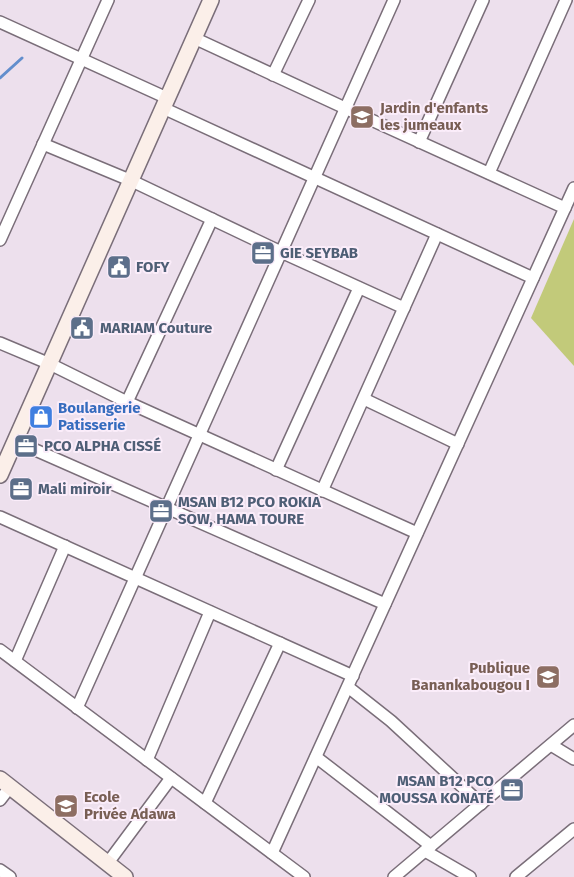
<svg xmlns="http://www.w3.org/2000/svg" width="574" height="877" font-family="'Fira Sans',sans-serif">
  <style>
    .garden { fill: #c2ca7a }
    .lines { fill: none; stroke-linecap: round; stroke-linejoin: round }
    .stream { stroke: #628ecd; stroke-width: 3 }
    .minor-casing { stroke: #7a6e79; stroke-width: 14 }
    .secondary-casing { stroke: #7a6e79; stroke-width: 18 }
    .minor { stroke: #fff; stroke-width: 11 }
    .secondary { stroke: #fbefe9; stroke-width: 15 }
    .labels { text-anchor: middle; stroke-width: 4; stroke-linejoin: round; paint-order: stroke }
    .education-label { font-size: 15px; font-weight: bold; fill: #785e54; stroke: #fbedfa; text-anchor: start }
    .service-label { font-size: 15px; font-weight: bold; fill: #4e5e75; stroke: #fbedfa; text-anchor: start }
    .shop-label { font-size: 15px; font-weight: bold; fill: #366cbe; stroke: #fbedfa; text-anchor: start }
  </style>
  <rect width="100%" height="100%" fill="#ede0ed"/>
  <!-- garden -->
  <path class="garden" d="M574,219V366L531,318Z"/>
  <g class="lines">
    <!-- stream -->
    <path class="stream" d="M0,78L22,58"/>
    <defs>
      <g id="minor">
        <path d="M0,22L167,98"/>
        <path d="M194,38L345,108L565,208"/>
        <path d="M273,75L309,0"/>
        <path d="M163,108L533,278"/>
        <path d="M419,142L483,0"/>
        <path d="M43,144L132,181L281,252L404,308"/>
        <path d="M489,173L566,0"/>
        <path d="M0,240L108,0"/>
        <path d="M0,343L50,364L127,402L417,533"/>
        <path d="M364,399L458,444"/>
        <path d="M127,402L212,219"/>
        <path d="M15,441L385,604"/>
        <path d="M276,470L359,288"/>
        <path d="M322,491L437,234"/>
        <path d="M0,517L353,676"/>
        <path d="M0,650L304,877"/>
        <path d="M15,661L65,546"/>
        <path d="M348,687L391,721L481,804"/>
        <path d="M77,708L394,0"/>
        <path d="M551,745L574,759"/>
        <path d="M316,757L431,846"/>
        <path d="M147,760L210,612"/>
        <path d="M0,800L10,787"/>
        <path d="M205,803L280,643"/>
        <path d="M425,851L470,877"/>
        <path d="M272,853L574,188"/>
        <path d="M107,864L171,778"/>
        <path d="M0,870L10,877"/>
        <path d="M394,877L574,725"/>
        <path d="M516,877L574,829"/>
      </g>
      <g id="secondary">
        <path d="M0,475L211,0"/>
        <path d="M0,779L125,877"/>
      </g>
    </defs>
    <!-- minor casing -->
    <use href="#minor" class="minor-casing"/>
    <!-- secondary casing -->
    <use href="#secondary" class="secondary-casing"/>
    <!-- minor -->
    <use href="#minor" class="minor"/>
    <!-- secondary -->
    <use href="#secondary" class="secondary"/>
  </g>
  <!-- icons -->
  <defs>
    <symbol id="school-square" viewBox="-11 -11 22 22"><rect x="-9" y="-9" width="18" height="18" rx="4" fill="#8d6e63" stroke="#fbedfa"/><path d="M0-5L7-2L0 1L-7-2ZM-4 1L0 2.5L4 1V4Q0 6-4 4Z" fill="#fff"/></symbol>
    <symbol id="office-square" viewBox="-11 -11 22 22"><rect x="-9" y="-9" width="18" height="18" rx="4" fill="#5c6f8a" stroke="#fbedfa"/><path d="M-6-3h4V-5.5h4V-3h4V5H-6ZM-1-4.5V-3h2v-1.5ZM-6 0V1H6V0Z" fill="#fff"/></symbol>
    <symbol id="civic-square" viewBox="-11 -11 22 22"><rect x="-9" y="-9" width="18" height="18" rx="4" fill="#5c6f8a" stroke="#fbedfa"/><path d="M-.6-6.5H3V-4.5H.6V-3L4-1V1h2V6H-6V1h2V-1L-.6-3ZM-1.2 2.5V6h2.4V2.5Z" fill="#fff"/></symbol>
    <symbol id="shop-square" viewBox="-11 -11 22 22"><rect x="-9" y="-9" width="18" height="18" rx="4" fill="#3f7fe0" stroke="#fbedfa"/><path d="M-5-2.5h2.3a2.7 3.5 0 0 1 5.4 0H5L5.5 6h-11ZM-1.5-2.5h3a1.5 2.3 0 0 0-3 0Z" fill="#fff"/></symbol>
  </defs>
  <g fill-rule="evenodd">
    <use href="#school-square" x="348" y="103" width="28" height="28"/>
    <use href="#office-square" x="249" y="239" width="28" height="28"/>
    <use href="#civic-square" x="105" y="253" width="28" height="28"/>
    <use href="#civic-square" x="68" y="314" width="28" height="28"/>
    <use href="#shop-square" x="27" y="403" width="28" height="28"/>
    <use href="#office-square" x="12" y="432" width="28" height="28"/>
    <use href="#office-square" x="7" y="475" width="28" height="28"/>
    <use href="#office-square" x="147" y="497" width="28" height="28"/>
    <use href="#school-square" x="534" y="663" width="28" height="28"/>
    <use href="#office-square" x="498" y="776" width="28" height="28"/>
    <use href="#school-square" x="52" y="792" width="28" height="28"/>
  </g>
  <g class="labels">
    <!-- education labels -->
    <g class="education-label">
      <text x="380" y="113">Jardin d'enfants<tspan x="380" dy="17">les jumeaux</tspan></text>
      <text x="530" y="673" text-anchor="end">Publique<tspan x="530" dy="17">Banankabougou I</tspan></text>
      <text x="84" y="802">Ecole<tspan x="84" dy="17">Privée Adawa</tspan></text>
    </g>
    <!-- service labels -->
    <g class="service-label">
      <text x="280" y="258">GIE SEYBAB</text>
      <text x="136" y="272">FOFY</text>
      <text x="100" y="333">MARIAM Couture</text>
      <text x="44" y="451">PCO ALPHA CISSÉ</text>
      <text x="38" y="494">Mali miroir</text>
      <text x="178" y="507">MSAN B12 PCO ROKIA<tspan x="178" dy="17">SOW, HAMA TOURE</tspan></text>
      <text x="494" y="786" text-anchor="end">MSAN B12 PCO<tspan x="494" dy="17">MOUSSA KONATÉ</tspan></text>
    </g>
    <!-- shop labels -->
    <g class="shop-label">
      <text x="58" y="413">Boulangerie<tspan x="58" dy="17">Patisserie</tspan></text>
    </g>
  </g>
</svg>
